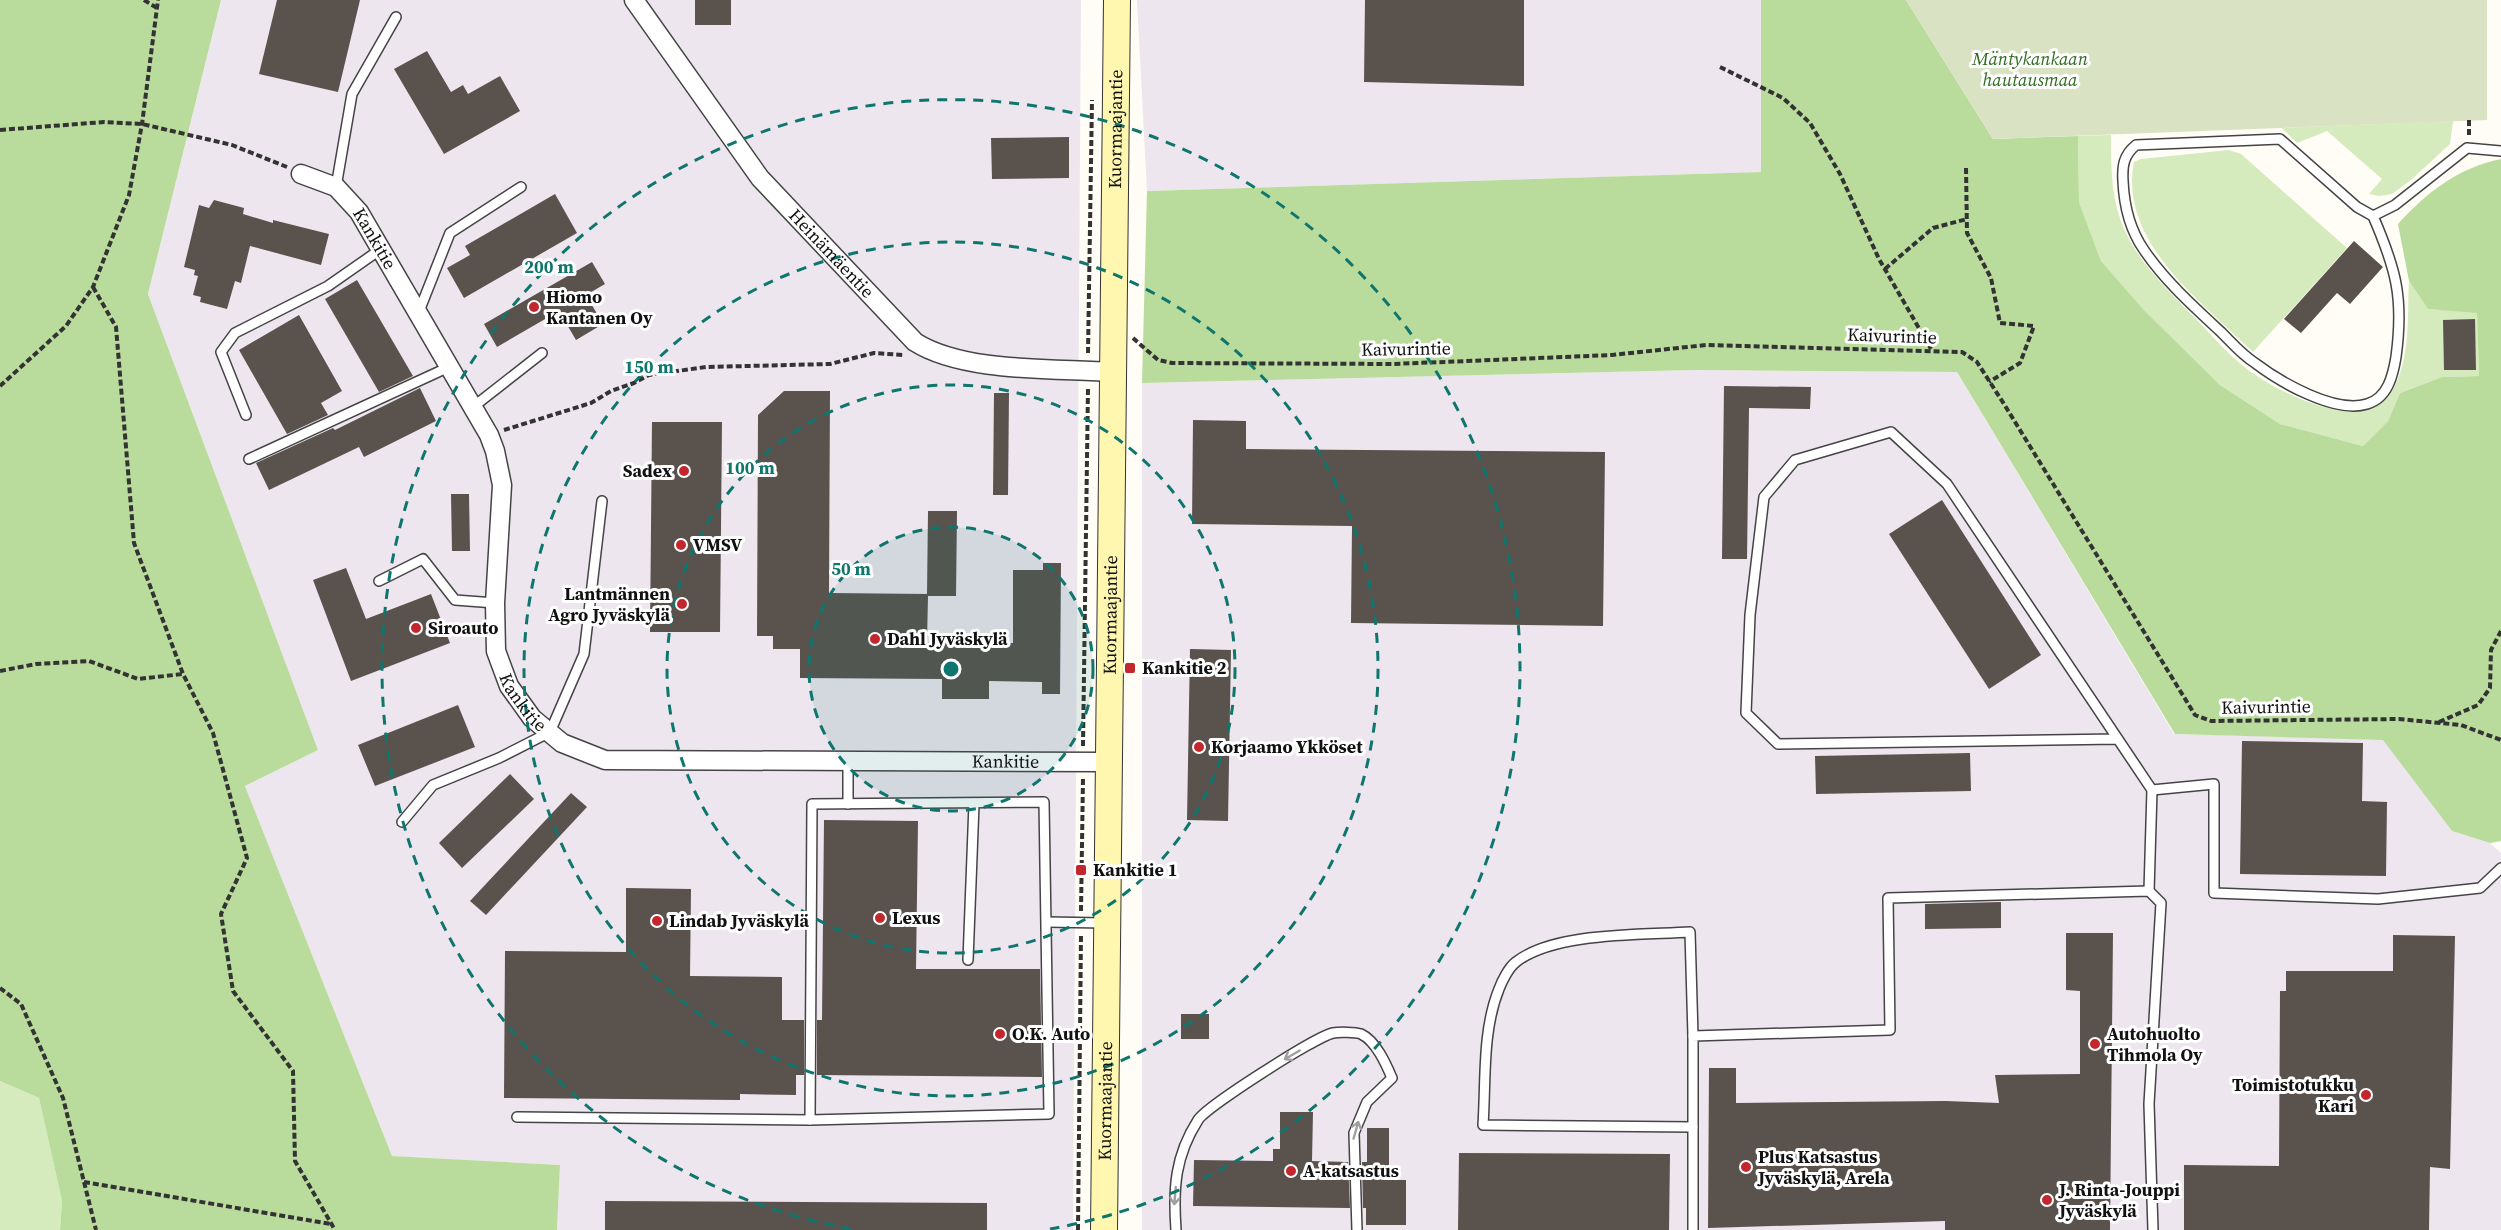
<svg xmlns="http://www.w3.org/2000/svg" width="2501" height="1230" font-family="'Source Serif 4',serif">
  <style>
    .industrial { fill: #eee6ef }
    .green { fill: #d5ebbd }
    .forest { fill: #b9dc9c }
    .cemetery { fill: #d9e3c4 }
    .building { fill: #5a524d }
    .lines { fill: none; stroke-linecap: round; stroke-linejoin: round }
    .lane-casing { stroke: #444; stroke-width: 12 }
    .street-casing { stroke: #444; stroke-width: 21 }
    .secondary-casing { stroke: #333; stroke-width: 28 }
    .path { stroke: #333; stroke-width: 4; stroke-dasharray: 6 3; stroke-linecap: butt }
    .lane { stroke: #fff; stroke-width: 9 }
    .street { stroke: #fff; stroke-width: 18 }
    .secondary { stroke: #fff6b0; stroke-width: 26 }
    .oneway { stroke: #a0a0a0 }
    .ring { fill: none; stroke: #0f766e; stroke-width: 3; stroke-dasharray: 10 8 }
    .poi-dot { fill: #c4262e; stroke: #fff; stroke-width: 2 }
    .labels { text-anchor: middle; stroke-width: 6; stroke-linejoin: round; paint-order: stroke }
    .park-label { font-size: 18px; font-style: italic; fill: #2f6b1f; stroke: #fff }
    .street-label { font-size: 18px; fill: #111; stroke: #fff }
    .poi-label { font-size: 18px; font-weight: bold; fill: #111; stroke: #fff; text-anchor: start }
    .centre { fill: #0f766e; stroke: #fff; stroke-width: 3 }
    .ring-label { font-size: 18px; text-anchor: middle; font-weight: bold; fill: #0f766e; stroke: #fff; stroke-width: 6; stroke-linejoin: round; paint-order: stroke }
  </style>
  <rect width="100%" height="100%" fill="#fffdf5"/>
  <!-- industrial -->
  <g class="industrial">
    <path d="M221,0H1081L1073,1230H557L560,1165L392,1156L245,786L318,750L148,294Z"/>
    <path d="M1137,0H1761V172L1147,191Z"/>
    <path d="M1696,370L1957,372L2174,734L2383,739L2452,831L2490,843L2501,853V1230H1142V383Z"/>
  </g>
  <!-- green -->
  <g class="green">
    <path d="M2453,121L2450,144L2412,179L2392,194L2379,196L2369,194L2382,179L2327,131L2297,143L2282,128Z"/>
    <path d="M2111,135C2111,168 2111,202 2126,233C2142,267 2171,293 2198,321C2215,339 2233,360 2254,374C2288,397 2364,435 2393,389C2411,359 2407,314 2409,281L2428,309L2477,312L2479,376L2442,377L2400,393L2388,421L2363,446L2280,424L2220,385L2144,310L2101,261L2079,202L2078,136Z"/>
    <path d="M2229,150L2241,154L2347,248L2253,352C2203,303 2118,242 2134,162L2141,159Z"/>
    <path d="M0,1081L39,1098L62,1201L60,1230H0Z"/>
  </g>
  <!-- forest -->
  <g class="forest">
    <path d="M0,0H221L148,294L318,750L245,786L392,1156L560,1165L557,1230H60L62,1201L39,1098L0,1081Z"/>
    <path d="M1761,0H1906L1993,139L2078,136L2079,202L2101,261L2144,310L2220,385L2280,424L2363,446L2388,421L2400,393L2442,377L2479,376L2477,313L2428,309L2409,281L2398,224C2427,192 2458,168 2501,159V841L2490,843L2452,831L2383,740L2175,734L1957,372L1696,370L1142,383L1147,191L1761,172Z"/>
  </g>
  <!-- cemetery -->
  <path class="cemetery" d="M1906,0H2487V120L1993,139Z"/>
  <!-- building -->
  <g class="building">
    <path d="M277,0H360L338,92L259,74Z"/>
    <rect x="695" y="0" width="36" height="25"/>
    <path d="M1365,0H1524V86L1364,82Z"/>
    <path d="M427,51L451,92L463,85L468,94L500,76L520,111L444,154L394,69Z"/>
    <path d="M1069,137V178L992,179L991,138Z"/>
    <path d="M555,194L577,233L464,298L447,268L470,255L465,246Z"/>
    <path d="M214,200L244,208L243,214L273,223V220L329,234L321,265L250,246L241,283L235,281L227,309L200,302L201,297L193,295L198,276L194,275L195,270L184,267L199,205L209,208Z"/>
    <path d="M2354,241L2383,267L2350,304L2337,293L2301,333L2284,319Z"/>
    <path d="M592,262L605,284L586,295L603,324L576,340L559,311L497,347L484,324Z"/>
    <path d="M357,280L413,376L379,392L325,299Z"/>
    <path d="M299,315L342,391L321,403L328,415L287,434L239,350Z"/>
    <path d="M2475,319L2476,370H2444L2443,320Z"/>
    <path d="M1724,386L1811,387L1810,409L1749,408L1747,559H1722Z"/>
    <path d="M420,388L436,421L364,457L359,447L269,490L256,463L333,428L335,430Z"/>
    <path d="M784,391H830L829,593L927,594L928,511H957L956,596H928L927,642L1013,643V570H1043V563H1061L1060,694H1042V682L989,681V699H942V679L800,678V649H773V636H757L758,415Z"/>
    <path d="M994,393H1009L1008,495H993Z"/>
    <path d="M1193,420L1246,421V449L1605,452L1603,626L1351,623L1352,526L1192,524Z"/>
    <path d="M652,422H722L720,632H650Z"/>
    <path d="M451,494H469L470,551H452Z"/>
    <path d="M1942,500L2041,655L1989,689L1889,534Z"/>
    <path d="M346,568L366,619L431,594L450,643L351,681L313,580Z"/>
    <path d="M1190,649L1231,650L1228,821L1187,820Z"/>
    <path d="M458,705L475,747L375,786L358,745Z"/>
    <path d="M2242,741L2363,743L2362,801L2387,802L2386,876L2240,874Z"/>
    <path d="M1970,753L1971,791L1816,794L1815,756Z"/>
    <path d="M510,774L534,799L462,868L439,843Z"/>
    <path d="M571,793L587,807L486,915L470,901Z"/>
    <path d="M824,820L918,821L916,969H1040L1042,1077L817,1075V1020H822Z"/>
    <path d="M626,888L691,889L690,976L782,977V1020H804V1075H796V1095L740,1094V1100L504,1098L505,951L626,952Z"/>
    <path d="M2001,902V928L1925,929V904Z"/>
    <path d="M2066,933H2113L2110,1230H1945V1221L1708,1228L1709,1068H1736V1103L1946,1101L1999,1103L1995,1075L2080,1074V991L2066,990Z"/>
    <path d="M2393,935L2455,936L2450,1169L2430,1167L2429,1230H2184V1165L2279,1166L2280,991H2286V971H2393Z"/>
    <rect x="1181" y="1014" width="28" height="25"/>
    <path d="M1280,1112H1313L1312,1161L1348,1162L1350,1208L1193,1206L1194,1160L1273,1161V1149H1280Z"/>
    <path d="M1367,1128H1389V1180H1406V1225H1366V1208H1363L1362,1162H1367Z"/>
    <path d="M1459,1153L1670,1154L1669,1230H1458Z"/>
    <path d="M605,1201L987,1203V1230H605Z"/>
  </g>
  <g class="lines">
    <defs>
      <g id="lane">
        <path d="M336,187L352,94L396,17"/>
        <path d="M2373,216C2396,269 2404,298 2396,357C2393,375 2388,398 2367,404C2335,414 2280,382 2255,363C2242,355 2232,343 2221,332C2194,307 2165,281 2144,250C2130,230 2124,204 2123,181C2122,165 2124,155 2136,145L2280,139L2357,207L2373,216L2395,205L2467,148L2501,151"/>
        <path d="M418,314L450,233L521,187"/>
        <path d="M473,407L542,353"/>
        <path d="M246,415L221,352L235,333L328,286L381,249"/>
        <path d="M249,459L449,367"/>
        <path d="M379,581L423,559L455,600L495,603"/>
        <path d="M2118,739L1778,744L1746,713L1750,615L1764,497L1795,460L1891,432L1947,484L2152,790L2149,891"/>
        <path d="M2152,790L2214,784V893L2378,899L2480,888L2501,868"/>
        <path d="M1044,802L1049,1114L810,1120L812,804Z"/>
        <path d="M848,804V761"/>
        <path d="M402,822L433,785L499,758L550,732L584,654L602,501"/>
        <path d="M1047,922L1104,923"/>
        <path d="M968,960L974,804"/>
        <path d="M1693,1036L1690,932C1642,935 1554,932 1516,962C1509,967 1502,981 1499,989C1482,1031 1486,1081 1483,1125L1693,1127"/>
        <path d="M517,1117L810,1120"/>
        <path d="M1176,1230C1173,1188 1175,1156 1198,1120C1207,1106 1317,1036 1333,1033C1339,1032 1355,1032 1361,1034C1376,1041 1386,1064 1392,1078L1367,1102L1354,1133L1357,1230"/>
        <path d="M1693,1230V1036L1890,1030L1888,898L2149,891L2161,903L2149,1104L2153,1230"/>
      </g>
      <g id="street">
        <path id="s1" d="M634,0L760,178L915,342C964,373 1054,368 1113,372"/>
        <path id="s2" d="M301,174L336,187L359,212L489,435L495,451L502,485L495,603L496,651L509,686L532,718L562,743L605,760L1109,762"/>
      </g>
      <g id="secondary">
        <path id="s3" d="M1104,1230L1117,0"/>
      </g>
    </defs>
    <!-- lane casing -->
    <use href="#lane" class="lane-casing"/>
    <!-- street casing -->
    <use href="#street" class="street-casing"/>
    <!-- secondary casing -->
    <use href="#secondary" class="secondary-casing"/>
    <!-- path -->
    <g class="path">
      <path d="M144,0L157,8"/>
      <path d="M1720,67L1783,98L1810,123L1840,174L1879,259L1931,349"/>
      <path d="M2469,120V135"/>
      <path d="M0,130L104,122L142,124L232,145L287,167"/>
      <path d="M1966,168L1967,233L1991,278L2000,323L2034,326L2020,363L1989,382"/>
      <path d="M1885,269L1933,228L1967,219"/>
      <path d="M93,287L116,327L134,543L183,674L213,733L247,858L221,914L233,991L293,1071L295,1161L335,1230"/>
      <path d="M1133,338L1158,360L1172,363L1394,364L1612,355L1706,345L1962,352L1977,362L2004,404L2195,715L2211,721L2399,719L2461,725L2501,740"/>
      <path d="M1088,353L1092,100"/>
      <path d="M0,386L66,326L93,287L129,195L142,124L158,0"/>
      <path d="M504,430L591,403L611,391L634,383L649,375L706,367L830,364L874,353L904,355"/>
      <path d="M0,671L36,664L89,661L138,679L183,674"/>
      <path d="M2439,722L2478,705L2490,688L2491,650L2501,631"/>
      <path d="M1083,746L1088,388"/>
      <path d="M1081,911L1083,778"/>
      <path d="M0,988L21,1004L63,1098L96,1230"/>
      <path d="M84,1182L331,1224"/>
      <path d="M1078,1230L1081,934"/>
    </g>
    <!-- lane -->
    <use href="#lane" class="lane"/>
    <!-- street -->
    <use href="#street" class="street"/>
    <!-- secondary -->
    <use href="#secondary" class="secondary"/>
  </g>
  <!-- one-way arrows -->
  <defs><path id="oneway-shaft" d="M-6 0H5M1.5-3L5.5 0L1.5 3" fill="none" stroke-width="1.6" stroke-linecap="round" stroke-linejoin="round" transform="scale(1.5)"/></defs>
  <g class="oneway">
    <use href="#oneway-shaft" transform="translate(1292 1055) rotate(150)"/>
    <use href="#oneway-shaft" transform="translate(1356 1130) rotate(-74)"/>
    <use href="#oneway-shaft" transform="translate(1175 1196) rotate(95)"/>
  </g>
  <!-- distance rings -->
  <circle cx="951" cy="669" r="142" fill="#0f766e" fill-opacity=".12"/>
  <g class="ring">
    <circle cx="951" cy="669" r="142"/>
    <circle cx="951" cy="669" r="284"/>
    <circle cx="951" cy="669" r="427"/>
    <path d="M852 1229A569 569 0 1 1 1050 1229"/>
  </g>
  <!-- markers -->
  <g class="poi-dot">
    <circle cx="534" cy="307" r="6"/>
    <circle cx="684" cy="471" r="6"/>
    <circle cx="681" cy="545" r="6"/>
    <circle cx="682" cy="604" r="6"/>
    <circle cx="416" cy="628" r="6"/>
    <circle cx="875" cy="639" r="6"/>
    <rect x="1124" y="662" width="12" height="12" rx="3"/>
    <circle cx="1199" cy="747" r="6"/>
    <rect x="1075" y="864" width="12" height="12" rx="3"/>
    <circle cx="880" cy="918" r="6"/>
    <circle cx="657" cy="921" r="6"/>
    <circle cx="1000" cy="1034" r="6"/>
    <circle cx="2095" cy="1044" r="6"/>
    <circle cx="2366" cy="1095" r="6"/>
    <circle cx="1746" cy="1167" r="6"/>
    <circle cx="1291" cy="1171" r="6"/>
    <circle cx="2047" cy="1200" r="6"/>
  </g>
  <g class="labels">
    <!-- park labels -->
    <g class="park-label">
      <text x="2030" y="65">Mäntykankaan<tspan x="2030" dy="21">hautausmaa</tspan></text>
    </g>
    <!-- street labels -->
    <g class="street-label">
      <text dy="6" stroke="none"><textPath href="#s3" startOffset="1101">Kuormaajantie</textPath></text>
      <text dy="6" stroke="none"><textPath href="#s2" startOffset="102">Kankitie</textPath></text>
      <text dy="6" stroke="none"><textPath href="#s1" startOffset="322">Heinämäentie</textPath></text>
      <text transform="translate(1892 336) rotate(2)" y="6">Kaivurintie</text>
      <text transform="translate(1406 349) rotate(-1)" y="6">Kaivurintie</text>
      <text dy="6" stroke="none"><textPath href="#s3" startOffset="615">Kuormaajantie</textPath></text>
      <text dy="6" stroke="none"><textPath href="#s2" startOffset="606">Kankitie</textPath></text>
      <text transform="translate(2266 707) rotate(-1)" y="6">Kaivurintie</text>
      <text dy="6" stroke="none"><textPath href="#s2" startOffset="1110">Kankitie</textPath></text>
      <text dy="6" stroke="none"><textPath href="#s3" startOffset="129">Kuormaajantie</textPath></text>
    </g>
    <!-- poi labels -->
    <g class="poi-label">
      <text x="546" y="303">Hiomo<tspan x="546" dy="21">Kantanen Oy</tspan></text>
      <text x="672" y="477" text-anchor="end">Sadex</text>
      <text x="693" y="551">VMSV</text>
      <text x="670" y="600" text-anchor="end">Lantmännen<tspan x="670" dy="21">Agro Jyväskylä</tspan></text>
      <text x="428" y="634">Siroauto</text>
      <text x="887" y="645">Dahl Jyväskylä</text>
      <text x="1142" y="674">Kankitie 2</text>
      <text x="1211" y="753">Korjaamo Ykköset</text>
      <text x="1093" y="876">Kankitie 1</text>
      <text x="892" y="924">Lexus</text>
      <text x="669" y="927">Lindab Jyväskylä</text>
      <text x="1012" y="1040">O.K. Auto</text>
      <text x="2107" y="1040">Autohuolto<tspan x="2107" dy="21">Tihmola Oy</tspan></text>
      <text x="2354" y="1091" text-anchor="end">Toimistotukku<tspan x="2354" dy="21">Kari</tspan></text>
      <text x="1758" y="1163">Plus Katsastus<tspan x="1758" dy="21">Jyväskylä, Arela</tspan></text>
      <text x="1303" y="1177">A-katsastus</text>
      <text x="2059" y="1196">J. Rinta-Jouppi<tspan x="2059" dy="21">Jyväskylä</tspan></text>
    </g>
  </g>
  <circle cx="951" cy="669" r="9" class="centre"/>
  <g class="ring-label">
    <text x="549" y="273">200 m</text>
    <text x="649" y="373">150 m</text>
    <text x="750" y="474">100 m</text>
    <text x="851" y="575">50 m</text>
  </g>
</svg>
